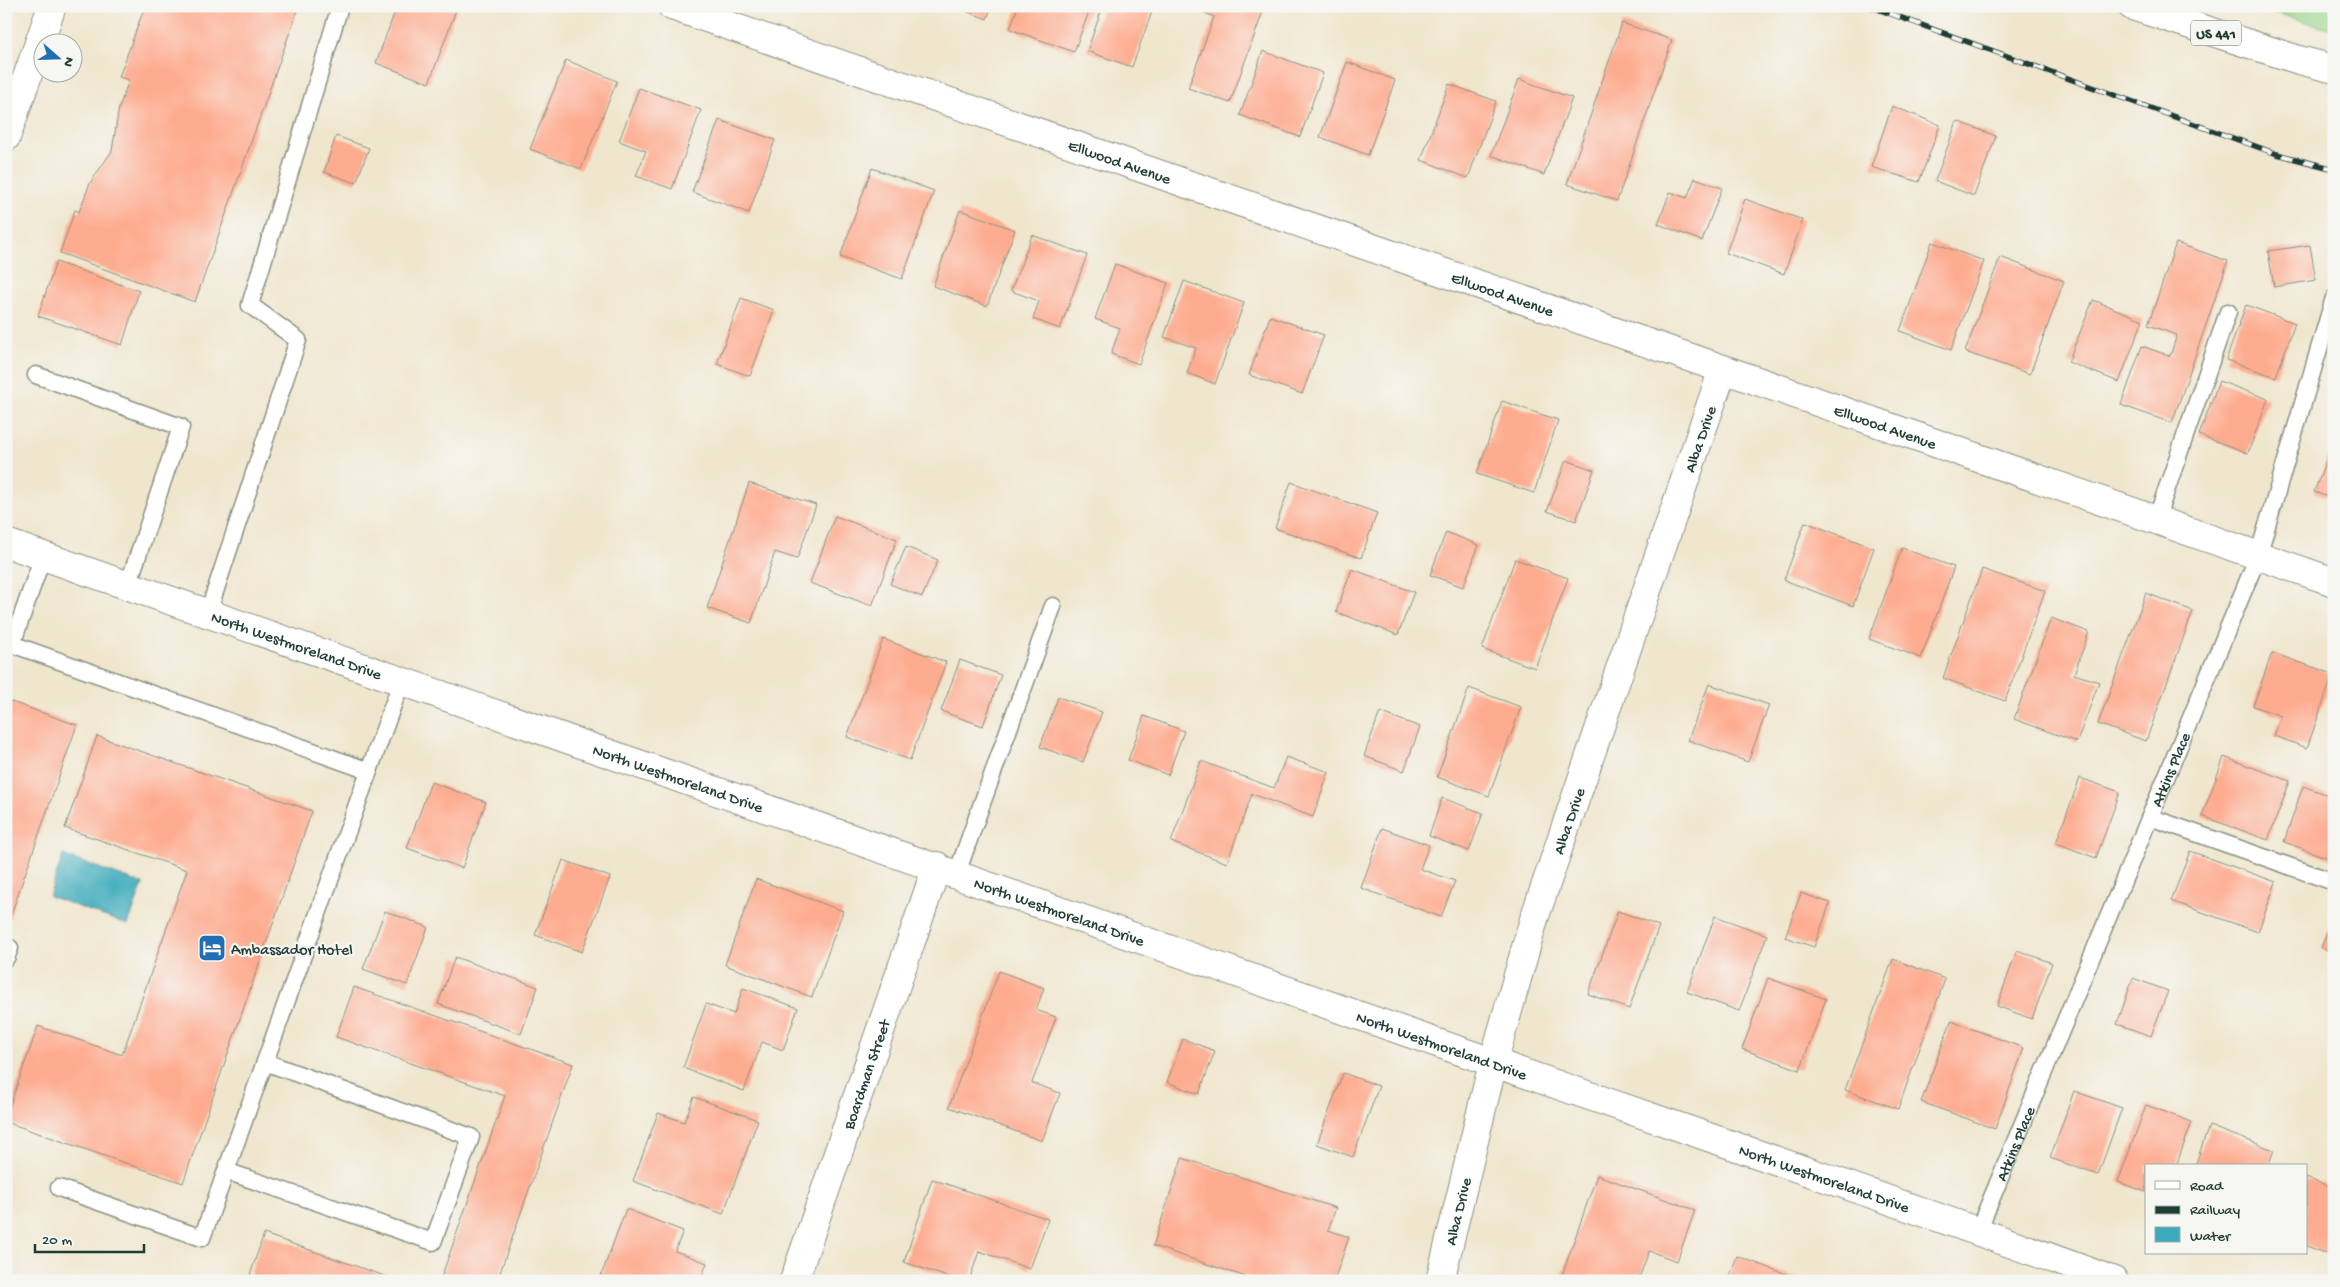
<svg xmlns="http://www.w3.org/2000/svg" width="2340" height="1287" font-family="'Gochi Hand',sans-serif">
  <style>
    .green { fill: #9ad487; stroke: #5c885e }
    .water { fill: #3dabbb; stroke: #2e7478 }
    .building { fill: #feac90 }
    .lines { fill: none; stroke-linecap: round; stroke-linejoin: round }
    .service-casing { stroke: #889281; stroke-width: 19 }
    .minor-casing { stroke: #889281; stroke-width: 30 }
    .tertiary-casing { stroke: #889281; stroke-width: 30 }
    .primary-casing { stroke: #889281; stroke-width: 30 }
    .trunk-casing { stroke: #889281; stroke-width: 30 }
    .service { stroke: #fff; stroke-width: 16 }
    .minor { stroke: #fff; stroke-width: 28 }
    .tertiary { stroke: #fff; stroke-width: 28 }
    .primary { stroke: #fff; stroke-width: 28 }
    .trunk { stroke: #fff; stroke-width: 28 }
    .rail-casing { stroke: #1f3d34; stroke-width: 5.5 }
    .rail { stroke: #f6f6f2; stroke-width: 4; stroke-dasharray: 11; stroke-linecap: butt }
    .labels { text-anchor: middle; stroke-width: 4.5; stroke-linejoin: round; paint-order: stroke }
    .shield { fill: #f6f6f2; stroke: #60746d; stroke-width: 1 }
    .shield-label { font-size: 15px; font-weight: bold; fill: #1f3d34 }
    .street-label { font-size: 16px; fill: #1f3d34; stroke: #f6f6f2 }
    .poi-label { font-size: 16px; fill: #1f3d34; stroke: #f6f6f2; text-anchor: start }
  </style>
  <rect width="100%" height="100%" fill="#f6f6f2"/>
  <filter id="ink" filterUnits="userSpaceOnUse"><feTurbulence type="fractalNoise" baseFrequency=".02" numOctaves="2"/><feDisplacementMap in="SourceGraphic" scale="10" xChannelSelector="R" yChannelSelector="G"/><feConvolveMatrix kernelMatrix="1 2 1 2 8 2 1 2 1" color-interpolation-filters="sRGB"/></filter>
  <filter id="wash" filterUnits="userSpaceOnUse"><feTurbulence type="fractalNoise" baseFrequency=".0096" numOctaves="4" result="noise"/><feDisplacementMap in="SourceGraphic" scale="20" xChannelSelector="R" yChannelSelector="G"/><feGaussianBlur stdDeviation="1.12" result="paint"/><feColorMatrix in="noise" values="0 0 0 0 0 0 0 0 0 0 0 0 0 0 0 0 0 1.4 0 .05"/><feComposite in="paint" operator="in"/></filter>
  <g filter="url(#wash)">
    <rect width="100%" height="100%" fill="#f0e6ce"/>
    <!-- green -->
    <path class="green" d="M2253,6H2334V30Z"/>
    <!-- water -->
    <path class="water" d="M63,855L143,884L128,925L49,896Z"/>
    <g id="blocks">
      <!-- building -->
      <g class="building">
        <path d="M145,6H299L195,302L60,253L75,210L79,212L90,183L112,151L119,108L129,80L119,77Z"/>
        <path d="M397,6H445L456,10L429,83L376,63Z"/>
        <path d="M952,6H992L987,19Z"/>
        <path d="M1018,6H1091L1074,52L1010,29Z"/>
        <path d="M1103,6H1154L1132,67L1087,51Z"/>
        <path d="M1190,6H1265L1230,103L1188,88L1214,17Z"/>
        <path d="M1622,23L1672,40L1617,201L1567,184Z"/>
        <path d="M1263,51L1323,73L1300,137L1240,115Z"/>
        <path d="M566,60L617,81L581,169L530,149Z"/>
        <path d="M1347,62L1395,80L1368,155L1320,137Z"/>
        <path d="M1519,79L1572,98L1544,175L1491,155Z"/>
        <path d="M1449,84L1496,101L1468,178L1421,160Z"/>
        <path d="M639,88L701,110L672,189L636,176L646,151L619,141Z"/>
        <path d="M1892,106L1940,125L1919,182L1871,167Z"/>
        <path d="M719,120L775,140L749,213L692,192Z"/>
        <path d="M1957,121L1996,136L1974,196L1935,181Z"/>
        <path d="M336,136L369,148L356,183L324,172Z"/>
        <path d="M872,168L934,191L902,279L840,257Z"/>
        <path d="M1695,178L1722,188L1702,241L1658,224L1670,192L1687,198Z"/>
        <path d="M1745,199L1803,220L1784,274L1726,253Z"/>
        <path d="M960,210L1015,230L987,306L933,286Z"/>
        <path d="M1032,235L1087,255L1060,329L1033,319L1039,301L1011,291Z"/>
        <path d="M1932,242L1984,261L1951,350L1900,331Z"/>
        <path d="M2176,243L2228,261L2172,423L2121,405L2142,346L2170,356L2177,335L2148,325Z"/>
        <path d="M2310,245L2316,280L2274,287L2268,251Z"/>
        <path d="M2000,257L2064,281L2030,374L1965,352Z"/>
        <path d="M56,262L139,291L122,345L38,316Z"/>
        <path d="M1115,264L1168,283L1139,364L1111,354L1120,328L1095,319Z"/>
        <path d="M1184,281L1244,303L1215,384L1187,373L1196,348L1164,337Z"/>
        <path d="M741,298L774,310L750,376L717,364Z"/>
        <path d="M2093,300L2143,320L2119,382L2068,362Z"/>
        <path d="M2246,305L2295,323L2276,377L2226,360Z"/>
        <path d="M1270,316L1324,335L1302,394L1249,375Z"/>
        <path d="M2219,381L2268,399L2248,453L2199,435Z"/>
        <path d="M1502,401L1558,420L1534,493L1477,474Z"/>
        <path d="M2334,439V499L2314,492Z"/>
        <path d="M1566,460L1594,470L1576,521L1547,511Z"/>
        <path d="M1291,482L1377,513L1361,558L1275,528Z"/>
        <path d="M749,483L816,505L797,559L775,552L751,623L707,608Z"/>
        <path d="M835,516L897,539L872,606L810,583Z"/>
        <path d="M1805,522L1874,548L1853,606L1784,580Z"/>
        <path d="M1446,532L1479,545L1463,587L1430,575Z"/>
        <path d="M906,547L938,560L922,597L890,584Z"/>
        <path d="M1902,548L1954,567L1921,658L1869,639Z"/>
        <path d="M1515,559L1568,578L1535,668L1482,649Z"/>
        <path d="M1352,569L1414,592L1398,635L1336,612Z"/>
        <path d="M1982,569L2045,591L2005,701L1943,678Z"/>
        <path d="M2146,593L2193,611L2146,741L2098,724Z"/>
        <path d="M2051,618L2089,632L2074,674L2099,682L2077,742L2014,719Z"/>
        <path d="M883,639L946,662L910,760L847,737Z"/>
        <path d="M2272,653L2333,674L2307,748L2274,736L2281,716L2253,706Z"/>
        <path d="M960,660L1001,675L983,726L941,711Z"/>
        <path d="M1709,684L1769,705L1748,762L1688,740Z"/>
        <path d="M1469,688L1521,707L1489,796L1437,777Z"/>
        <path d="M1058,697L1102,712L1083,762L1040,747Z"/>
        <path d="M6,700L77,725L7,926H6Z"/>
        <path d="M1380,712L1420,727L1404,771L1364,756Z"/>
        <path d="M1144,716L1184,731L1168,775L1128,760Z"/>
        <path d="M97,736L312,811L183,1183L6,1122V1117L38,1026L122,1055L187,870L65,828Z"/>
        <path d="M1286,757L1329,772L1313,817L1252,794L1227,863L1171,842L1201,761L1274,788Z"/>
        <path d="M2224,757L2290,781L2268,840L2202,816Z"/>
        <path d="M2080,778L2120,792L2096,858L2056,843Z"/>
        <path d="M431,782L486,802L462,868L407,848Z"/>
        <path d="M2303,786L2334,797V860L2284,842Z"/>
        <path d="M1442,798L1483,813L1469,851L1429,836Z"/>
        <path d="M1382,828L1429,845L1420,869L1455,881L1441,917L1361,888Z"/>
        <path d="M2190,851L2276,882L2258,932L2171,901Z"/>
        <path d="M563,860L610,877L582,952L535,935Z"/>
        <path d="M756,879L843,911L812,997L725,965Z"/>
        <path d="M1801,893L1830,903L1814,947L1785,937Z"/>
        <path d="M385,911L428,927L407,985L363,969Z"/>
        <path d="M1618,911L1659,926L1629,1009L1588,994Z"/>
        <path d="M2334,915V953L2321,948Z"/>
        <path d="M1715,916L1767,935L1739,1011L1687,992Z"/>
        <path d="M2017,950L2052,963L2032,1019L1997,1006Z"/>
        <path d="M455,957L538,987L521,1034L438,1004Z"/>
        <path d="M1893,959L1945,979L1898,1109L1845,1090Z"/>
        <path d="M999,971L1044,988L1036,1010L1056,1017L1032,1083L1060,1093L1042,1141L949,1107Z"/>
        <path d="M1768,978L1826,999L1800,1070L1742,1049Z"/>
        <path d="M2133,978L2168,991L2151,1036L2117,1024Z"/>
        <path d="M354,987L573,1064L497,1281H440L505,1096L336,1037Z"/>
        <path d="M743,988L798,1008L783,1050L762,1042L744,1091L683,1068L706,1004L734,1014Z"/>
        <path d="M1951,1021L2024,1048L1995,1129L1921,1102Z"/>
        <path d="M1183,1039L1215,1051L1199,1094L1167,1082Z"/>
        <path d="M1343,1073L1379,1086L1353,1157L1317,1144Z"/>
        <path d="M2074,1091L2122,1108L2098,1175L2050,1158Z"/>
        <path d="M694,1097L758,1120L723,1214L633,1181L658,1113L684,1122Z"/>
        <path d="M2146,1105L2192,1122L2176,1166H2146V1192L2118,1182Z"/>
        <path d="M2209,1126L2274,1150L2268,1166H2195Z"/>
        <path d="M1182,1158L1336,1208L1328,1230L1349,1237L1334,1281H1258L1153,1246Z"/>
        <path d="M1597,1175L1695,1210L1677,1261L1649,1251L1638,1281H1560Z"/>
        <path d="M2306,1178L2334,1188V1256L2306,1246Z"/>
        <path d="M932,1179L1048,1219L1030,1269L979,1251L969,1281H959L904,1262Z"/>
        <path d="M626,1209L683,1231L675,1251L707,1263L700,1281H599Z"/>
        <path d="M264,1234L396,1280V1281H248Z"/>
        <path d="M1737,1256L1805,1281H1728Z"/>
      </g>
    </g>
  </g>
  <g filter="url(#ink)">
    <use href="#blocks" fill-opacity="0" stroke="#889281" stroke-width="1"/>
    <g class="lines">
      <defs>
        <g id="service">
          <path d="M36,375L181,427L128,585"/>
          <path d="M2156,520L2228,312"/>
          <path d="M208,613L298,340L250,305L340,6"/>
          <path d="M6,642L369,771L402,680"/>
          <path d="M12,644L43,556"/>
          <path d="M2150,817L2334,882"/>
          <path d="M957,873L1053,606"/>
          <path d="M6,946L10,948L6,958"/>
          <path d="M226,1171L433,1242L471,1137L265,1062"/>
          <path d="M59,1188L202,1238L369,771"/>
          <path id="s1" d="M1978,1231L2258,556L2334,298"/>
        </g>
        <g id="minor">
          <path id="s2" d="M672,6L1723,369L2334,582"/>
          <path id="s3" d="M794,1281L937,866"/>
          <path id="s4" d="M1440,1281L1493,1063L1534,919L1723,369"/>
        </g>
        <g id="tertiary">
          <path id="s5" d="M6,543C501,715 995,888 1489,1061C1698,1134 1907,1204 2114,1281"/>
        </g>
        <path id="primary" d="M2132,6L2299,60L2334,69"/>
        <path id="trunk" d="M6,137L52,6"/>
      </defs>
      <!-- service casing -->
      <use href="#service" class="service-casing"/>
      <!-- minor casing -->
      <use href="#minor" class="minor-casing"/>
      <!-- tertiary casing -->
      <use href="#tertiary" class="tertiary-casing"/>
      <!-- primary casing -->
      <use href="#primary" class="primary-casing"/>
      <!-- trunk casing -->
      <use href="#trunk" class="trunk-casing"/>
      <!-- service -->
      <use href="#service" class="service"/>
      <!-- minor -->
      <use href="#minor" class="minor"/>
      <!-- tertiary -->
      <use href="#tertiary" class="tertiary"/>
      <!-- primary -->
      <use href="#primary" class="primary"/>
      <!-- trunk -->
      <use href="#trunk" class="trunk"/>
      <defs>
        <path id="rail" d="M1869,6L2277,154L2334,169"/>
      </defs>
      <!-- rail casing -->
      <use href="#rail" class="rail-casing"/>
      <!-- rail -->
      <use href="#rail" class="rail"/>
    </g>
  </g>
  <!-- icons -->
  <defs>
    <symbol id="hotel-square" viewBox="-11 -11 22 22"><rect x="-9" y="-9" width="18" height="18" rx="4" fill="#1f6fb2" stroke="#f6f6f2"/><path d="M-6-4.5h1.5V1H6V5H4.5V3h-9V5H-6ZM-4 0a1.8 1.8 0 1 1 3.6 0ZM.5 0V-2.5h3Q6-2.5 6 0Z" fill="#fff"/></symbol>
  </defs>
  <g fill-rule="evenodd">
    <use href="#hotel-square" x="196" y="932" width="32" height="32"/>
  </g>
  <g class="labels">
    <!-- shield labels -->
    <rect class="shield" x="2191" y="20.5" width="50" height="25" rx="4"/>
    <g class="shield-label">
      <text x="2216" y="38">US 441</text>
    </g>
    <!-- street labels -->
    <g class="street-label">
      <text dy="6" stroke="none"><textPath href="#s2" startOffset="474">Ellwood Avenue</textPath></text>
      <text dy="6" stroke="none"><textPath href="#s2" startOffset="879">Ellwood Avenue</textPath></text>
      <text dy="6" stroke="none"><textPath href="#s2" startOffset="1284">Ellwood Avenue</textPath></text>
      <text dy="6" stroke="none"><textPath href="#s4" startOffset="882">Alba Drive</textPath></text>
      <text dy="6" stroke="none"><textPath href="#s5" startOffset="308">North Westmoreland Drive</textPath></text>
      <text dy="6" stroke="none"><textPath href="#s1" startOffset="500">Atkins Place</textPath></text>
      <text dy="6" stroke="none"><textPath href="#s5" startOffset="712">North Westmoreland Drive</textPath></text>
      <text dy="6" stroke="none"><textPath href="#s4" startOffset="478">Alba Drive</textPath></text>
      <text dy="6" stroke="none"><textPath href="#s5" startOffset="1116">North Westmoreland Drive</textPath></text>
      <text dy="6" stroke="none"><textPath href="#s5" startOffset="1521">North Westmoreland Drive</textPath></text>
      <text dy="6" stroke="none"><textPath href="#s3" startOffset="219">Boardman Street</textPath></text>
      <text dy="6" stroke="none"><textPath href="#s1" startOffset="95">Atkins Place</textPath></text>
      <text dy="6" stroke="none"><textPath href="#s5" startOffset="1926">North Westmoreland Drive</textPath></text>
      <text dy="6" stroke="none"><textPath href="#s4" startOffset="72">Alba Drive</textPath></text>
    </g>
    <!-- poi labels -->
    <g class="poi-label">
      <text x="231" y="954">Ambassador Hotel</text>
    </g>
  </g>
  <!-- margin -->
  <rect width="2340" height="1287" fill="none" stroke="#f6f6f2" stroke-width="25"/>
  <!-- legend -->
  <rect x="2145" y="1164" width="162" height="90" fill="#f6f6f2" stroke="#a0aca6"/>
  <rect x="2155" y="1181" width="25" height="8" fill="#ffffff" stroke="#a0aca6"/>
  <text x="2190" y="1190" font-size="15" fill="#1f3d34">Road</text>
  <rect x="2155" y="1206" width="25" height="8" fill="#1f3d34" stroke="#a0aca6"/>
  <text x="2190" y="1214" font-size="15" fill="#1f3d34">Railway</text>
  <rect x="2155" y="1227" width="25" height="15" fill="#3dabbb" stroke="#a0aca6"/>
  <text x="2190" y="1240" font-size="15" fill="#1f3d34">Water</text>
  <!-- north arrow -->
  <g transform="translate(58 58) rotate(110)"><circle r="24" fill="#f6f6f2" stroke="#a0aca6"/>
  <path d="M0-4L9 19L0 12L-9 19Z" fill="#1f6fb2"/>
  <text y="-8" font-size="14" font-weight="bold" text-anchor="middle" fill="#1f3d34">N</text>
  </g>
  <!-- scale -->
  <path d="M35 1244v8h109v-8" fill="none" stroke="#1f3d34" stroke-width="2.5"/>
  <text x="42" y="1244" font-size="15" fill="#1f3d34" stroke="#f6f6f2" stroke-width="4" paint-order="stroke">20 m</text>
</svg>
